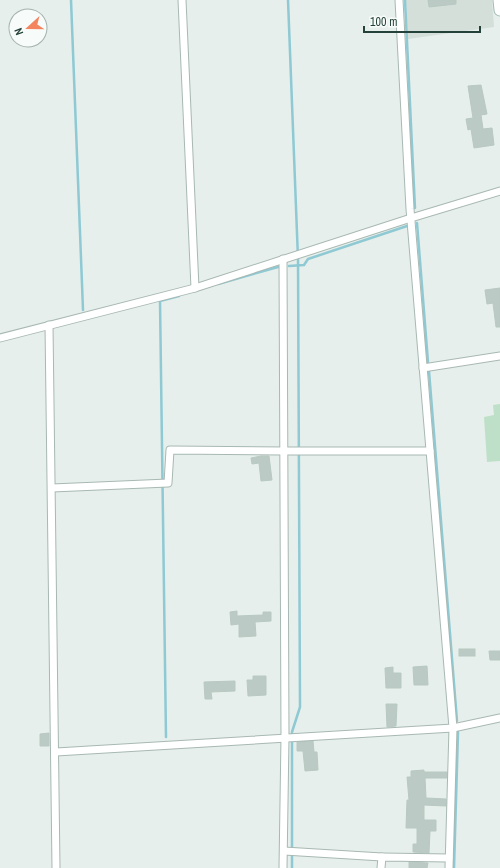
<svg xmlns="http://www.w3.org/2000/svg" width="500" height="868" font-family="'Archivo Narrow',sans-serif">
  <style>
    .built { fill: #d4dfda }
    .green { fill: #bfe0c8 }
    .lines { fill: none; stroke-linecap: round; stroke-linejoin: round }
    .stream { stroke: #8ec9d4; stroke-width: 2.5 }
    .building { fill: #bbcac4; stroke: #b8c9c2 }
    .street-casing { stroke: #a8b8b2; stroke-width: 9 }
    .secondary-casing { stroke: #a4bbb3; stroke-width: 13 }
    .street { stroke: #fff; stroke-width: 7 }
    .secondary { stroke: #fff; stroke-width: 11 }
  </style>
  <rect width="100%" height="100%" fill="#e6efeb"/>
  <!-- built -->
  <path class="built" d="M406,0H492L494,27L408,39Z"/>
  <!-- green -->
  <path class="green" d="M500,404V461L487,462L484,417L494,415L493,405Z"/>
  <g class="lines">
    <!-- stream -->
    <g class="stream">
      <path d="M71,0L83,310"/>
      <path d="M288,0L298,259L300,707L292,732V868"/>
      <path d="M405,0L415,208"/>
      <path d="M417,223L428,362"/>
      <path d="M289,266L304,265L308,259L407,226"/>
      <path d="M218,284L278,267"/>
      <path d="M429,371L457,721"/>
      <path d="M166,737L160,301L179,296"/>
      <path d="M454,868L458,732"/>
    </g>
  </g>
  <!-- building -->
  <g class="building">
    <path d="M428,0H456V4L429,7Z"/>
    <path d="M481,85L487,114L481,115L483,129L492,128L494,145L474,148L471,129L468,130L466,119L473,118L468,86Z"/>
    <path d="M500,288V327H496L493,303L487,304L485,290Z"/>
    <path d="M261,456H269L272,480L261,481L259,463L252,464L251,458Z"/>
    <path d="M237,611V616L263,615V612H271V621L255,622L256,636L239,637V624L231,625L230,612Z"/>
    <rect x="459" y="649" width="16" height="7"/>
    <path d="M489,651H500V660H490Z"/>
    <path d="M427,666L428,685H414L413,667Z"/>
    <path d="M393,667V673H401V688H386L385,668Z"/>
    <path d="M253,676H266V695L248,696L247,680H253Z"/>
    <path d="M235,681V691L211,692L212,699H205L204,682Z"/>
    <path d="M386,704H397L396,726L387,727Z"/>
    <path d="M49,733V746H40V734Z"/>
    <path d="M313,741L314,752H317L318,770L305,771L303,751H297V742Z"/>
    <path d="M424,770V772H447V778H425L426,798L446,799V806L424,805V820H436V831H430L429,853L413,852V844H417V828H406L407,800H409L407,777H411V771Z"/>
    <path d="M409,862L428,863L427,868H409Z"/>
  </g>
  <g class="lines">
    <defs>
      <g id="street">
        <path d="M182,0L195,288"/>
        <path d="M399,0L410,209L453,728L449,868"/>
        <path d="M283,259L285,737L283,868"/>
        <path d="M49,325L56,868"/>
        <path d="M0,338L195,288L411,218L500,191"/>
        <path d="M423,368L500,356"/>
        <path d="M52,488L168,483L170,450L284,451H430"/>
        <path d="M56,752L453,728L500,718"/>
        <path d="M284,851L382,857"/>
        <path d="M381,868L382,857L449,858"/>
      </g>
      <path id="secondary" d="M499,0L500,10"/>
    </defs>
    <!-- street casing -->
    <use href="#street" class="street-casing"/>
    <!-- secondary casing -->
    <use href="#secondary" class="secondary-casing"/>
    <!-- street -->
    <use href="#street" class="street"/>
    <!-- secondary -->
    <use href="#secondary" class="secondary"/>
  </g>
  <!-- north arrow -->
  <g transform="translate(28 28) rotate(249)"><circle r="19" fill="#f7fbf9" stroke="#a3b1ad"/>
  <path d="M0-3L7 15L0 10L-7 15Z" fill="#f4845f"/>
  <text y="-6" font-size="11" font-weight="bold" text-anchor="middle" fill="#24423a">N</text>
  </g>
  <!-- scale -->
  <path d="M364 26v6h116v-6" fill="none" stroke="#24423a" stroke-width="2"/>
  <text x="370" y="26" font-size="12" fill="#24423a" stroke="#f7fbf9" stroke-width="3" paint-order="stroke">100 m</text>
</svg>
